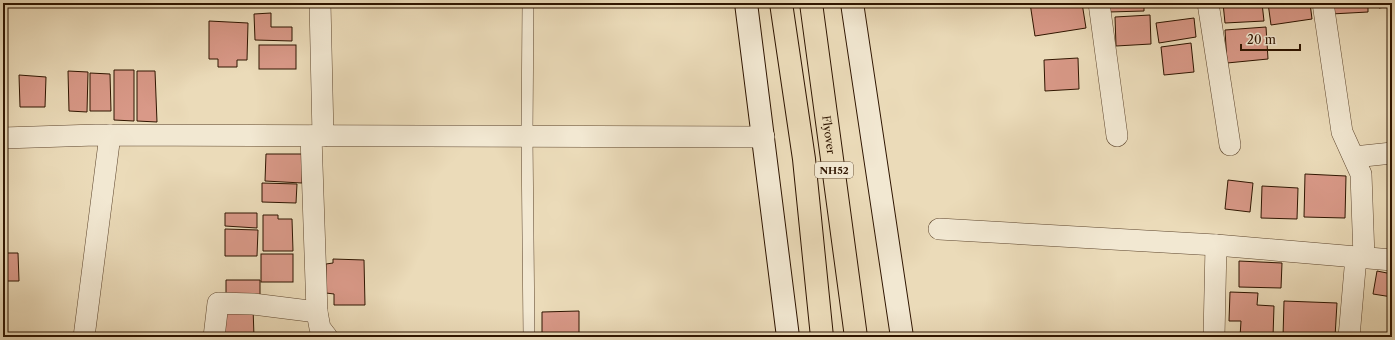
<svg xmlns="http://www.w3.org/2000/svg" width="1395" height="340" font-family="'Libre Caslon Text',serif">
  <style>
    .building { fill: #d99988; stroke: #2f1500 }
    .lines { fill: none; stroke-linecap: round; stroke-linejoin: round }
    .service-casing { stroke: #5e462e; stroke-width: 12 }
    .minor-casing { stroke: #5e462e; stroke-width: 22 }
    .secondary-casing { stroke: #2f1500; stroke-width: 24 }
    .trunk-casing { stroke: #2f1500; stroke-width: 24 }
    .service { stroke: #f2e8d2; stroke-width: 11 }
    .minor { stroke: #f2e8d2; stroke-width: 21 }
    .secondary { stroke: #f2e8d2; stroke-width: 22 }
    .trunk { stroke: #ebdbb9; stroke-width: 22 }
    .labels { text-anchor: middle; stroke-width: 3; stroke-linejoin: round; paint-order: stroke }
    .shield { fill: #f2e8d2; stroke: #6a543f; stroke-width: 1 }
    .shield-label { font-size: 10px; font-weight: bold; fill: #2f1500 }
    .street-label { font-size: 11px; fill: #2f1500; stroke: #f2e8d2 }
  </style>
  <rect width="100%" height="100%" fill="#ebdbb9"/>
  <filter id="stains"><feTurbulence type="fractalNoise" baseFrequency=".005" numOctaves="4"/><feColorMatrix values="0 0 0 0 .2 0 0 0 0 .09 0 0 0 0 .02 0 0 0 .5 -.17"/></filter>
  <radialGradient id="worn" r=".72"><stop offset=".6" stop-color="#630" stop-opacity="0"/><stop offset="1" stop-color="#630" stop-opacity=".3"/></radialGradient>
  <!-- building -->
  <g class="building">
    <path d="M1030,3H1082L1086,28L1035,36Z"/>
    <path d="M1109,3H1144V11L1109,12Z"/>
    <path d="M1223,3H1262L1264,21L1225,23Z"/>
    <path d="M1268,3H1310L1312,19L1271,25Z"/>
    <path d="M1330,3H1368V12L1331,14Z"/>
    <path d="M1378,3H1392V6L1379,8Z"/>
    <path d="M271,13V27H292V41L255,40L254,14Z"/>
    <path d="M1150,15L1151,44L1116,46L1115,17Z"/>
    <path d="M1194,18L1196,37L1159,43L1156,23Z"/>
    <path d="M209,21L248,23L247,60H237V67H218V59H209Z"/>
    <path d="M1266,27L1268,59L1227,63L1225,30Z"/>
    <path d="M1191,43L1194,72L1164,75L1161,47Z"/>
    <rect x="259" y="45" width="37" height="24"/>
    <path d="M1078,58L1079,89L1045,91L1044,60Z"/>
    <path d="M114,70H134V121L114,120Z"/>
    <path d="M68,71L88,72L87,112L69,111Z"/>
    <path d="M137,71H155L157,122L137,121Z"/>
    <path d="M90,73L110,74L111,111H90Z"/>
    <path d="M19,75L46,77L45,107H20Z"/>
    <path d="M266,154H303L302,183L265,181Z"/>
    <path d="M1305,174L1346,176L1345,218L1304,217Z"/>
    <path d="M1228,180L1253,183L1250,212L1225,209Z"/>
    <path d="M262,183L297,184L296,203L262,202Z"/>
    <path d="M1262,186L1298,188L1297,219L1261,218Z"/>
    <path d="M225,213H257V228L225,226Z"/>
    <path d="M263,215H278V219H292L293,251H263Z"/>
    <path d="M225,229L258,230L257,256H225Z"/>
    <path d="M3,253H18L19,281H3Z"/>
    <rect x="261" y="254" width="32" height="28"/>
    <path d="M333,259L364,260L365,305H334V294L326,293V264L333,263Z"/>
    <path d="M1239,261L1282,263L1281,288L1239,287Z"/>
    <path d="M1377,271L1392,274V297L1373,294Z"/>
    <path d="M226,280H260V300L226,301Z"/>
    <path d="M1230,292L1258,293L1257,305L1274,306L1273,337H1240L1241,321H1229Z"/>
    <path d="M1284,301L1337,303L1335,337H1283Z"/>
    <path d="M222,306L253,307L254,337H221Z"/>
    <path d="M579,311V337H542V312Z"/>
  </g>
  <g class="lines">
    <defs>
      <path id="service" d="M528,3L527,136L529,337"/>
      <g id="minor">
        <path d="M320,3L323,136"/>
        <path d="M1099,3L1117,136"/>
        <path d="M1208,3L1230,145"/>
        <path d="M1323,3L1342,132L1361,174L1364,257"/>
        <path d="M311,136L317,312L320,328L327,337"/>
        <path d="M3,138L96,135L764,137"/>
        <path d="M1354,157L1392,153"/>
        <path d="M939,229L1216,245"/>
        <path d="M84,337L110,135"/>
        <path d="M214,337L218,303L253,304L317,312"/>
        <path d="M1214,337L1216,245L1392,260"/>
        <path d="M1349,337L1356,257"/>
      </g>
      <g id="secondary">
        <path d="M746,3L788,337"/>
        <path d="M852,3L902,337"/>
      </g>
      <g id="trunk">
        <path d="M781,3L804,159L822,337"/>
        <path id="s1" d="M811,3L856,337"/>
      </g>
    </defs>
    <!-- service casing -->
    <use href="#service" class="service-casing"/>
    <!-- minor casing -->
    <use href="#minor" class="minor-casing"/>
    <!-- secondary casing -->
    <use href="#secondary" class="secondary-casing"/>
    <!-- trunk casing -->
    <use href="#trunk" class="trunk-casing"/>
    <!-- service -->
    <use href="#service" class="service"/>
    <!-- minor -->
    <use href="#minor" class="minor"/>
    <!-- secondary -->
    <use href="#secondary" class="secondary"/>
    <!-- trunk -->
    <use href="#trunk" class="trunk"/>
  </g>
  <g class="labels">
    <!-- shield labels -->
    <rect class="shield" x="815" y="162" width="38" height="16" rx="3"/>
    <g class="shield-label">
      <text x="834" y="174">NH52</text>
    </g>
    <!-- street labels -->
    <g class="street-label">
      <text dy="4" stroke="none"><textPath href="#s1" startOffset="133">Flyover</textPath></text>
    </g>
  </g>
  <!-- margin -->
  <rect width="1395" height="340" fill="none" stroke="#ebdbb9" stroke-width="16"/>
  <rect x="4" y="4" width="1387" height="332" fill="none" stroke="#2f1500" stroke-width="2"/>
  <rect x="8" y="8" width="1379" height="324" fill="none" stroke="#2f1500"/>
  <!-- scale -->
  <path d="M1241 44v6h59v-6" fill="none" stroke="#2f1500" stroke-width="2"/>
  <text x="1247" y="44" font-size="12" fill="#2f1500" stroke="#f2e8d2" stroke-width="3" paint-order="stroke">20 m</text>
  <rect width="100%" height="100%" filter="url(#stains)"/>
  <rect width="100%" height="100%" fill="url(#worn)"/>
</svg>
